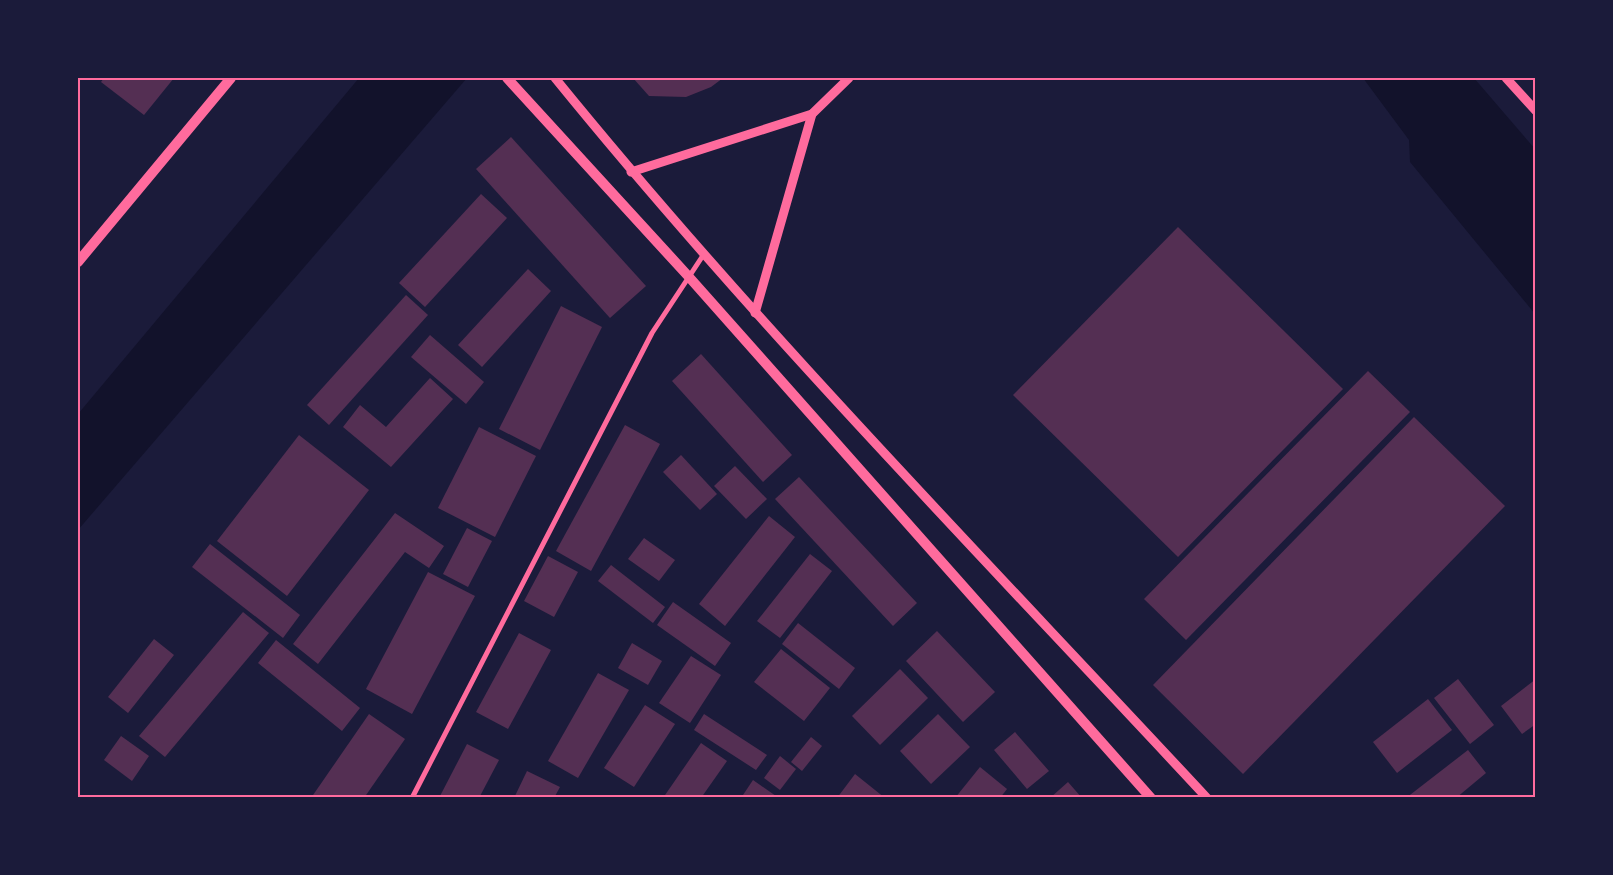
<svg xmlns="http://www.w3.org/2000/svg" width="1613" height="875" font-family="Merriweather,serif">
  <style>
    .water { fill: #12122b }
    .building { fill: #542f53 }
    .lines { fill: none; stroke-linecap: round; stroke-linejoin: round }
    .minor { stroke: #ff6b9d; stroke-width: 5 }
    .tertiary { stroke: #ff6b9d; stroke-width: 9 }
    .secondary { stroke: #ff6b9d; stroke-width: 10 }
    .neatline { fill: none; stroke: #ff6b9d; stroke-width: 2 }
  </style>
  <rect width="100%" height="100%" fill="#1b1b3a"/>
  <!-- water -->
  <g class="water">
    <path d="M359,78H467L78,530V414Z"/>
    <path d="M1363,78H1474L1535,149V314L1410,162L1409,140Z"/>
  </g>
  <!-- building -->
  <g class="building">
    <path d="M104,78H174L144,115L101,82Z"/>
    <path d="M633,78H723L711,87L686,97L649,96Z"/>
    <path d="M511,137L646,286L610,318L476,169Z"/>
    <path d="M481,194L507,218L425,307L399,283Z"/>
    <path d="M1178,227L1343,389L1178,557L1013,395Z"/>
    <path d="M528,269L551,291L482,367L458,345Z"/>
    <path d="M406,295L428,315L329,425L307,405Z"/>
    <path d="M561,306L602,327L540,450L499,429Z"/>
    <path d="M430,335L484,382L466,404L411,357Z"/>
    <path d="M701,354L792,455L763,482L672,381Z"/>
    <path d="M1368,371L1410,412L1186,640L1144,599Z"/>
    <path d="M430,378L453,399L391,467L343,427L360,405L386,427Z"/>
    <path d="M1414,417L1505,506L1243,774L1153,685Z"/>
    <path d="M625,425L660,444L591,571L556,551Z"/>
    <path d="M479,427L536,456L495,537L438,508Z"/>
    <path d="M299,435L369,490L287,596L217,541Z"/>
    <path d="M681,455L717,494L700,510L663,472Z"/>
    <path d="M735,466L767,499L746,519L714,486Z"/>
    <path d="M799,477L917,603L893,626L775,499Z"/>
    <path d="M395,513L444,546L429,568L405,552L318,664L293,644Z"/>
    <path d="M769,516L795,537L725,626L699,604Z"/>
    <path d="M467,528L492,541L468,587L443,574Z"/>
    <path d="M644,538L675,560L659,581L628,559Z"/>
    <path d="M210,544L300,615L283,638L192,567Z"/>
    <path d="M810,554L832,571L780,638L757,621Z"/>
    <path d="M548,556L578,572L554,617L524,601Z"/>
    <path d="M611,565L665,607L653,623L598,581Z"/>
    <path d="M428,572L475,596L412,714L366,689Z"/>
    <path d="M673,602L731,643L715,666L657,625Z"/>
    <path d="M243,612L269,633L165,757L139,736Z"/>
    <path d="M798,623L855,668L839,689L782,644Z"/>
    <path d="M937,631L995,692L963,722L906,661Z"/>
    <path d="M519,633L551,650L508,729L476,712Z"/>
    <path d="M154,639L174,655L128,713L108,697Z"/>
    <path d="M276,640L360,708L342,731L258,663Z"/>
    <path d="M632,643L662,661L648,685L618,668Z"/>
    <path d="M781,649L830,688L804,721L754,682Z"/>
    <path d="M691,656L721,675L690,723L659,703Z"/>
    <path d="M900,669L928,698L880,745L852,716Z"/>
    <path d="M598,673L629,690L578,778L548,761Z"/>
    <path d="M1458,679L1494,725L1470,744L1434,698Z"/>
    <path d="M1536,679V724L1522,734L1501,706Z"/>
    <path d="M1428,699L1452,730L1397,773L1373,742Z"/>
    <path d="M645,705L675,724L634,787L604,768Z"/>
    <path d="M369,714L405,739L364,798H311Z"/>
    <path d="M704,714L767,755L756,770L694,730Z"/>
    <path d="M938,714L970,747L931,784L900,751Z"/>
    <path d="M1015,732L1049,771L1027,789L994,750Z"/>
    <path d="M121,736L149,756L132,781L104,760Z"/>
    <path d="M811,737L822,746L802,771L791,762Z"/>
    <path d="M701,743L727,761L701,798H663Z"/>
    <path d="M467,744L499,760L479,798H439Z"/>
    <path d="M1468,750L1486,773L1456,798H1406Z"/>
    <path d="M780,756L796,769L780,790L764,778Z"/>
    <path d="M980,767L1007,789L1000,798H955Z"/>
    <path d="M527,771L560,787L554,798H514Z"/>
    <path d="M855,774L885,798H837Z"/>
    <path d="M753,780L776,796L775,798H741Z"/>
    <path d="M1068,782L1082,798H1050Z"/>
  </g>
  <g class="lines">
    <!-- minor -->
    <path class="minor" d="M412,798L652,333L704,254"/>
    <!-- tertiary -->
    <g class="tertiary">
      <path d="M555,78C759,329 987,561 1207,798"/>
      <path d="M1506,78L1536,111"/>
      <path d="M631,172L812,114L849,78"/>
      <path d="M755,313L812,114"/>
    </g>
    <!-- secondary -->
    <g class="secondary">
      <path d="M507,78L689,277L1151,798"/>
      <path d="M78,262L231,78"/>
    </g>
  </g>
  <!-- border -->
  <rect width="1613" height="875" fill="none" stroke="#1b1b3a" stroke-width="158"/>
  <rect x="79" y="79" width="1455" height="717" class="neatline"/>
</svg>
